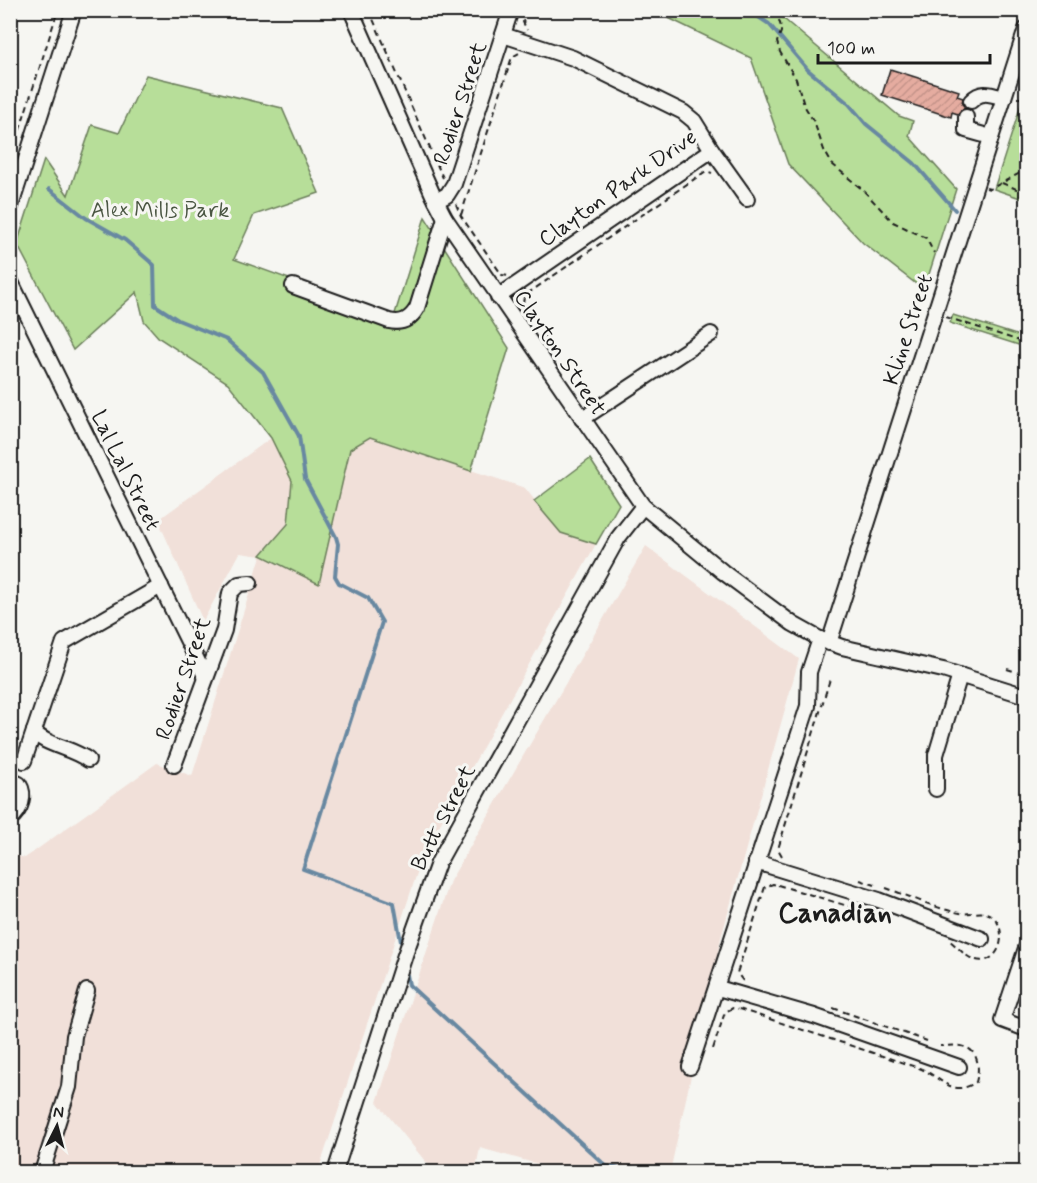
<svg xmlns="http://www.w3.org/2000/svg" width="1037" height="1183" font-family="Mynerve,sans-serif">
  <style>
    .built { fill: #f1e0d9 }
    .green { fill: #b7de99; stroke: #6a7d5a; stroke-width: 1.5 }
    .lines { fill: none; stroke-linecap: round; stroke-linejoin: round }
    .stream { stroke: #6888a1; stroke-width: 4 }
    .building { fill: url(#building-hatch); stroke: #1c1c1c; stroke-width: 1.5 }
    .minor-casing { stroke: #1c1c1c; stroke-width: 18 }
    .path { stroke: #1c1c1c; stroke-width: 2; stroke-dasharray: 6 4.5; stroke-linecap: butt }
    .minor { stroke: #f6f6f2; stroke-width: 14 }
    .labels { text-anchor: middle; stroke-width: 6; stroke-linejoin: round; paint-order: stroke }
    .street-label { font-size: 22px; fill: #1c1c1c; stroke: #f6f6f2 }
    .park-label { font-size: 22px; fill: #4a5642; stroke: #f6f6f2 }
    .district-label { font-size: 28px; font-weight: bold; fill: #1c1c1c; stroke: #f6f6f2 }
  </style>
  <defs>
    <pattern id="building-hatch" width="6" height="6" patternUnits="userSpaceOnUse" patternTransform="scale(1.5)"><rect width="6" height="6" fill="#e5aca0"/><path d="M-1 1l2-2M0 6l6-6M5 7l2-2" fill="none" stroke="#c49389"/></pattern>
  </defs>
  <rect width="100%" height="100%" fill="#f6f6f2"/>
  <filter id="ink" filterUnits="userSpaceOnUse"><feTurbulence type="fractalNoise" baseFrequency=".0167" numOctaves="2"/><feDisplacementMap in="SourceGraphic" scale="12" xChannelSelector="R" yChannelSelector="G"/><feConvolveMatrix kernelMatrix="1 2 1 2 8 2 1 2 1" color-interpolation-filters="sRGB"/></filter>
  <g filter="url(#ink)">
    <!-- built -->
    <g class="built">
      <path d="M370,437L525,488L561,533L596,544L423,855L318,1172H11V854L25,858L157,763L192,776L261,556L240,553L203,621L158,520L271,438L292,481L288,524L319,583L350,448Z"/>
      <path d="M646,546L799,659L721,938L670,1172H566L480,1148L475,1172H434L377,1102L450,881Z"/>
    </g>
    <!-- green -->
    <g class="green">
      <path d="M654,11H778V14L899,116L913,121L909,136L956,189L924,290L863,243L788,164L751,58Z"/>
      <path d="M146,75L282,108L319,193L254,215L234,259L394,317L425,217L509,348L471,471L370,437L350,449L319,584L261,555L288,524L292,481L271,438L228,383L159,338L144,321L137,292L73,350L17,244L44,160L68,195L92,125L119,133Z"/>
      <path d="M1026,89V200L994,189Z"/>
      <path d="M953,315L1026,338V350L1025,347L950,323Z"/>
      <path d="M590,459L619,504L596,544L561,533L534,501Z"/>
    </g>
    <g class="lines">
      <!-- stream -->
      <g class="stream">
        <path d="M748,10L769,24L808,70L849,104L866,124L914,163L955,210"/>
        <path d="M49,189L86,218L125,240L154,265L155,305L178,320L227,340L263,372L299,436L305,479L336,537L338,544L335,576L339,583L368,598L382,622L303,869L394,903L401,942"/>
        <path d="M407,975L409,985L606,1166L633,1172"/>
      </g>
    </g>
    <!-- building -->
    <path class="building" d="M890,69L959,91L957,96L963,98L962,104L966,108L961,110L958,114L952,112L951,117L882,95Z"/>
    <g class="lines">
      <defs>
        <g id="minor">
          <path d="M351,10L433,195L445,218L643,506L723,572L793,624L820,639L842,647L943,670L1026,696"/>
          <path d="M971,101C981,90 990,94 1004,98"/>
          <path d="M966,117V130L991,137"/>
          <path d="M712,150L747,199"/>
          <path d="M436,201L447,195L454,184L511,10"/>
          <path d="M10,209L74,10"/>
          <path d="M10,280L206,678"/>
          <path d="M293,286L389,321C402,324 410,320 417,308L445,218"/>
          <path d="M498,297L712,150L694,121L683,112L573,58L503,35"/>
          <path d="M582,419L711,334"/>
          <path d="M829,643L1026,29"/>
          <path d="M34,731C43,745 73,748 88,760"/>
          <path d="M24,761L64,642L161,586"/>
          <path d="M174,765L224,630L230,593L239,584L250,583"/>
          <path d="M10,780L19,784C26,795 21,811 10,819"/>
          <path d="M936,789V755L960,675"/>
          <path d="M756,862L879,900L982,939"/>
          <path d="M1026,948L1002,1020L1026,1029"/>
          <path d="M718,988L814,1016L959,1067"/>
          <path d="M690,1067L808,706L809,672L820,639"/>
          <path d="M42,1172L69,1087L74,1036L87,991"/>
          <path d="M335,1172L405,955L438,863L618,538L643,506"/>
        </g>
      </defs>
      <!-- minor casing -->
      <use href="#minor" class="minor-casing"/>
      <!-- path -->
      <g class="path">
        <path d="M369,10L443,178"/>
        <path d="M527,10L523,22L527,30"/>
        <path d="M776,10L781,27V32L777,42L780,52L796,79L804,105L814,122L824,150L832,164L863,190L893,222L926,238L934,253"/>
        <path d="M1017,98H1026"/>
        <path d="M10,160L58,10"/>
        <path d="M1002,183L1026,193"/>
        <path d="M986,188L990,189L1026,170"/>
        <path d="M456,204L461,216L502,275L508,276"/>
        <path d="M461,215L512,57L519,53"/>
        <path d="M946,317L1026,343"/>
        <path d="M557,355L523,305L524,296L706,171L712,173"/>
        <path d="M1007,669L1026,675"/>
        <path d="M782,856L778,849L830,679"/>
        <path d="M860,880L875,885"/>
        <path d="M778,885L891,919"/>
        <path d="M886,888C909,896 937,909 960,913C971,915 983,909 992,916C1009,929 1001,966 976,960C966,958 958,947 950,941"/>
        <path d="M743,981L737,973L765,887L773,884L778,885"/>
        <path d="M833,1008L927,1041"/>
        <path d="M739,1009L919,1068C941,1076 951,1099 976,1082C980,1068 979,1049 961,1046C954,1045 947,1046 940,1046"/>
        <path d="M713,1049L725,1012L733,1008L738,1009"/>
      </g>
      <!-- minor -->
      <use href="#minor" class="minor"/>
    </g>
  </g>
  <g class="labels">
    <!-- street labels -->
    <g class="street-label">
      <text transform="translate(459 103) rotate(-72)" y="8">Rodier Street</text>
      <text transform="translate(617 187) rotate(-35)" y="8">Clayton Park Drive</text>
      <text transform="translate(907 329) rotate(-72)" y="8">Kline Street</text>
      <text transform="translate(561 352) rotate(56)" y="8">Clayton Street</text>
      <text transform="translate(127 470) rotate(64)" y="8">Lal Lal Street</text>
      <text transform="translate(182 678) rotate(-71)" y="8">Rodier Street</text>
      <text transform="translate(442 817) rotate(-63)" y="8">Butt Street</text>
    </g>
    <!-- park labels -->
    <g class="park-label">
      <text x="160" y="217">Alex Mills Park</text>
    </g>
    <!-- district labels -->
    <g class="district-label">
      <text x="835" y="922">Canadian</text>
    </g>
  </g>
  <!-- margin -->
  <rect width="1037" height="1183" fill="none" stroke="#f6f6f2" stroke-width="36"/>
  <rect x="18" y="18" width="1001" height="1147" fill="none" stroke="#1c1c1c" stroke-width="2" filter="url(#ink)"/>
  <!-- north arrow -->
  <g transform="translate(57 1126) rotate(6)" stroke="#f6f6f2" stroke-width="4.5" paint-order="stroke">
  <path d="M0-4.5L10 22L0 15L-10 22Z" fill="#1c1c1c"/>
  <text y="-9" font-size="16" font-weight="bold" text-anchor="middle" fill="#1c1c1c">N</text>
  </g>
  <!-- scale -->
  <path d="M818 54v9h172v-9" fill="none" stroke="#1c1c1c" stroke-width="3"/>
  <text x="827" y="54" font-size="18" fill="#1c1c1c" stroke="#f6f6f2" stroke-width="4.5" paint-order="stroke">100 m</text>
</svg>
